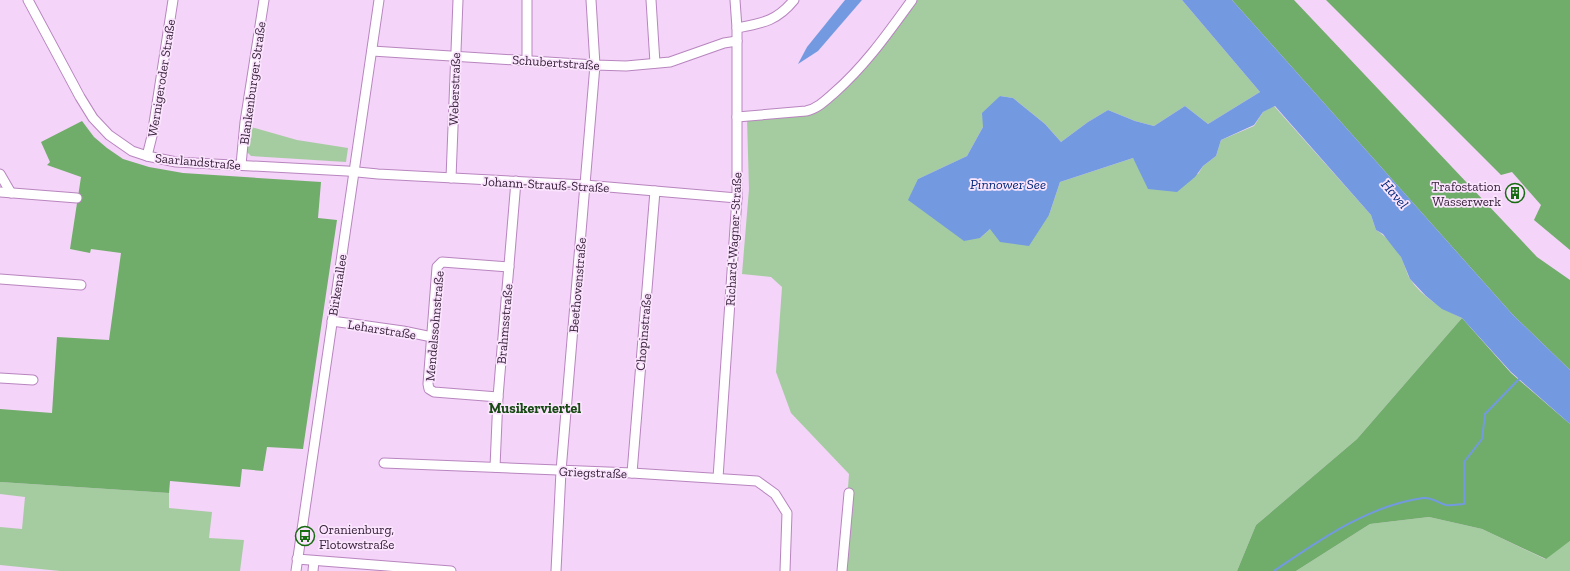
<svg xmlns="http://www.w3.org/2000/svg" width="1570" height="571" font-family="'Zilla Slab',serif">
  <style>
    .green { fill: #a5cca1 }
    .forest { fill: #70ad6a }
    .water { fill: #739ae1 }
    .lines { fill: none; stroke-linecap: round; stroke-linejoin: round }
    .stream { stroke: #739ae1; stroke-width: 2 }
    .minor-casing { stroke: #b885bf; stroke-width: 11 }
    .minor { stroke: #fff; stroke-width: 9 }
    .labels { text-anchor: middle; stroke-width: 3.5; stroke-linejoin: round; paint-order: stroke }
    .street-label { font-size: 13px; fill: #37223a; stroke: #fbe5fe }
    .poi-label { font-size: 13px; fill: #37223a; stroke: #fbe5fe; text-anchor: end }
    .water-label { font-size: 14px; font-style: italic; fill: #012879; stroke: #fbe5fe }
    .neighbourhood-label { font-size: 14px; font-weight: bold; fill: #174913; stroke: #fbe5fe }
  </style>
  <rect width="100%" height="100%" fill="#f4d4f8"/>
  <!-- green -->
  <g class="green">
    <path d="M915,0H1182L1260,92L1208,124L1185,106L1154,126L1135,121L1108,110L1088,122L1061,142L1045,124L1013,98L1000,96L967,156L918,179L980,238L990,229L1049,215L1060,182L1133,158L1137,165L1198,174L1203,166L1216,156L1221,140L1254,126L1263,112L1274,106L1371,215L1376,230C1386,236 1397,248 1402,259C1405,266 1407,274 1410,279C1422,297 1443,309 1462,318L1357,439L1256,525L1237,571H842L849,474L791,413L776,372L782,287L771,277L742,274L749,189L747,119L811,114L849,85Z"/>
    <path d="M251,127L297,140L348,148L346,162L251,156L247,152Z"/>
    <path d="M0,482L169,493V508L212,512L209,538L244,540L240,571H60L0,565V527L22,529L25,497L0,494Z"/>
    <path d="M1429,517L1482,529L1545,559L1570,541V571H1296L1370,524Z"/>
  </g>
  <!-- forest -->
  <g class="forest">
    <path d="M1232,0H1294L1537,257L1570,280V370L1513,315Z"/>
    <path d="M1326,0H1570V250L1534,220L1541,205L1512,172L1501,175Z"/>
    <path d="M82,121L94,137L107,148L123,159L149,167L183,173L321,182L318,218L337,220L303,449L267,447L263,471L242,469L240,487L170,481L169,493L0,482V409L52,413L57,337L109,340L121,253L91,249L90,253L70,249L81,177L47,165L50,162L41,142Z"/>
    <path d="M1462,318L1511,373L1570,424V541L1546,559L1482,529L1429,517L1370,524L1296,571H1237L1256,525L1357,439Z"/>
  </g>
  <!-- water -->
  <g class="water">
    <path d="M845,0H862L818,51L798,64L807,47Z"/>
    <path d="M1182,0H1232L1513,315L1570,370V424L1511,372L1462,318L1442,309L1426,296L1410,279L1401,257L1393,247L1383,234L1376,230L1371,215L1275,106L1263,112L1254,125L1221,140L1216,156L1203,166L1195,177L1177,192L1148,189L1133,158L1060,182L1049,215L1029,246L1000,242L990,229L980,238L964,241L908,200L918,179L967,156L983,127L982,113L1000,96L1013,98L1045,124L1061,142L1088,122L1108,110L1135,121L1154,126L1185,106L1208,124L1260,92Z"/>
  </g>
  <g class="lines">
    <!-- stream -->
    <path class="stream" d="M1274,571C1320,540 1367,506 1423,498C1433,497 1437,503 1446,505C1452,506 1459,504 1464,504V462L1482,439L1485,414L1520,378"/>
    <defs>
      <g id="minor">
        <path d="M28,0L80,97L93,118L109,135L132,151L147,156L176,162L347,171L378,174L585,185L737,198"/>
        <path d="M527,0V61"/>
        <path d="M651,0L655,63"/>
        <path d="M737,28C763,23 777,21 794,0"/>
        <path d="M372,51L595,65L626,66L670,62L724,43L737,41"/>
        <path d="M737,117L806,111C817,109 826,100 834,93C865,66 888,33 912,0"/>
        <path d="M147,156L152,136L173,0"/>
        <path d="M241,165L245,122L264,0"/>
        <path d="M0,174L11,193"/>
        <path d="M451,178L458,0"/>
        <path d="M0,192L77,198"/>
        <path d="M0,279L81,285"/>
        <path d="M332,321L403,331L432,337"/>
        <path d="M0,378L33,380"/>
        <path d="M498,397L434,392L429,389L428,384L437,267L442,262L509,267"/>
        <path d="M384,463L632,473L757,481L775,494L787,513L785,571"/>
        <path d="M495,467L498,397L516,181"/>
        <path d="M632,473L655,191"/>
        <path d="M718,478L737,198V28L735,0"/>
        <path d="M297,559L451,571"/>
        <path d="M296,571L379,0"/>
        <path d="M313,571L314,561"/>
        <path d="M556,571L561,471L595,65L591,0"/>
        <path d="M842,571L849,493"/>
      </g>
    </defs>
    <!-- minor casing -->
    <use href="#minor" class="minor-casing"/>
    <!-- minor -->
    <use href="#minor" class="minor"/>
  </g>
  <!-- icons -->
  <defs>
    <symbol id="building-ring" viewBox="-11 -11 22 22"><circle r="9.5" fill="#fbe5fe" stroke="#176b11" stroke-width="1.5"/><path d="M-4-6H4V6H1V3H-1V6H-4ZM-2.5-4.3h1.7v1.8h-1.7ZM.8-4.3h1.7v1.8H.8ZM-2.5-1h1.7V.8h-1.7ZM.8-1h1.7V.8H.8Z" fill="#176b11"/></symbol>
    <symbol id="bus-ring" viewBox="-11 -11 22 22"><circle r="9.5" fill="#fbe5fe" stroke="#176b11" stroke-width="1.5"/><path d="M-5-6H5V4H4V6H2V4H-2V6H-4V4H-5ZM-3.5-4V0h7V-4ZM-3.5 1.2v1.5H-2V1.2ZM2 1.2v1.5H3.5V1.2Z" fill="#176b11"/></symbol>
  </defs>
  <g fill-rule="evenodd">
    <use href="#building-ring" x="1504" y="182" width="22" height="22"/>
    <use href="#bus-ring" x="294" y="525" width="22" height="22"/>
  </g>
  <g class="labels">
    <!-- street labels -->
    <g class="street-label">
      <text transform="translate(556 62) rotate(4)" y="5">Schubertstraße</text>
      <text transform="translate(161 78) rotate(-81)" y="5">Wernigeroder Straße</text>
      <text transform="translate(252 83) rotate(-82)" y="5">Blankenburger Straße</text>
      <text transform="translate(454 89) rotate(-88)" y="5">Weberstraße</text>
      <text transform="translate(198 161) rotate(5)" y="5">Saarlandstraße</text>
      <text transform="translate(546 184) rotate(3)" y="5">Johann-Strauß-Straße</text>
      <text transform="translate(733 239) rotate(-87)" y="5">Richard-Wagner-Straße</text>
      <text transform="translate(337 285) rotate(-81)" y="5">Birkenallee</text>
      <text transform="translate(577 285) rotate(-85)" y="5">Beethovenstraße</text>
      <text transform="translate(504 324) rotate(-85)" y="5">Brahmsstraße</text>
      <text transform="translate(434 326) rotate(-85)" y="5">Mendelssohnstraße</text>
      <text transform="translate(382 329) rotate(9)" y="5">Leharstraße</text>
      <text transform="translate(643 332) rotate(-85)" y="5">Chopinstraße</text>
      <text transform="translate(593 472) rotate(2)" y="5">Griegstraße</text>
    </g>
    <!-- poi labels -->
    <g class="poi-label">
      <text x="1501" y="191">Trafostation<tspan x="1501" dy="15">Wasserwerk</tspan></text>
      <text x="319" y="534" text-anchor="start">Oranienburg,<tspan x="319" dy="15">Flotowstraße</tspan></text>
    </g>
    <!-- water labels -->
    <g class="water-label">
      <text x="1008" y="189">Pinnower See</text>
      <text transform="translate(1395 194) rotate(49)" y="5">Havel</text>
    </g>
    <!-- neighbourhood labels -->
    <g class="neighbourhood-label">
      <text x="535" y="413">Musikerviertel</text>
    </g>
  </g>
</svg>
